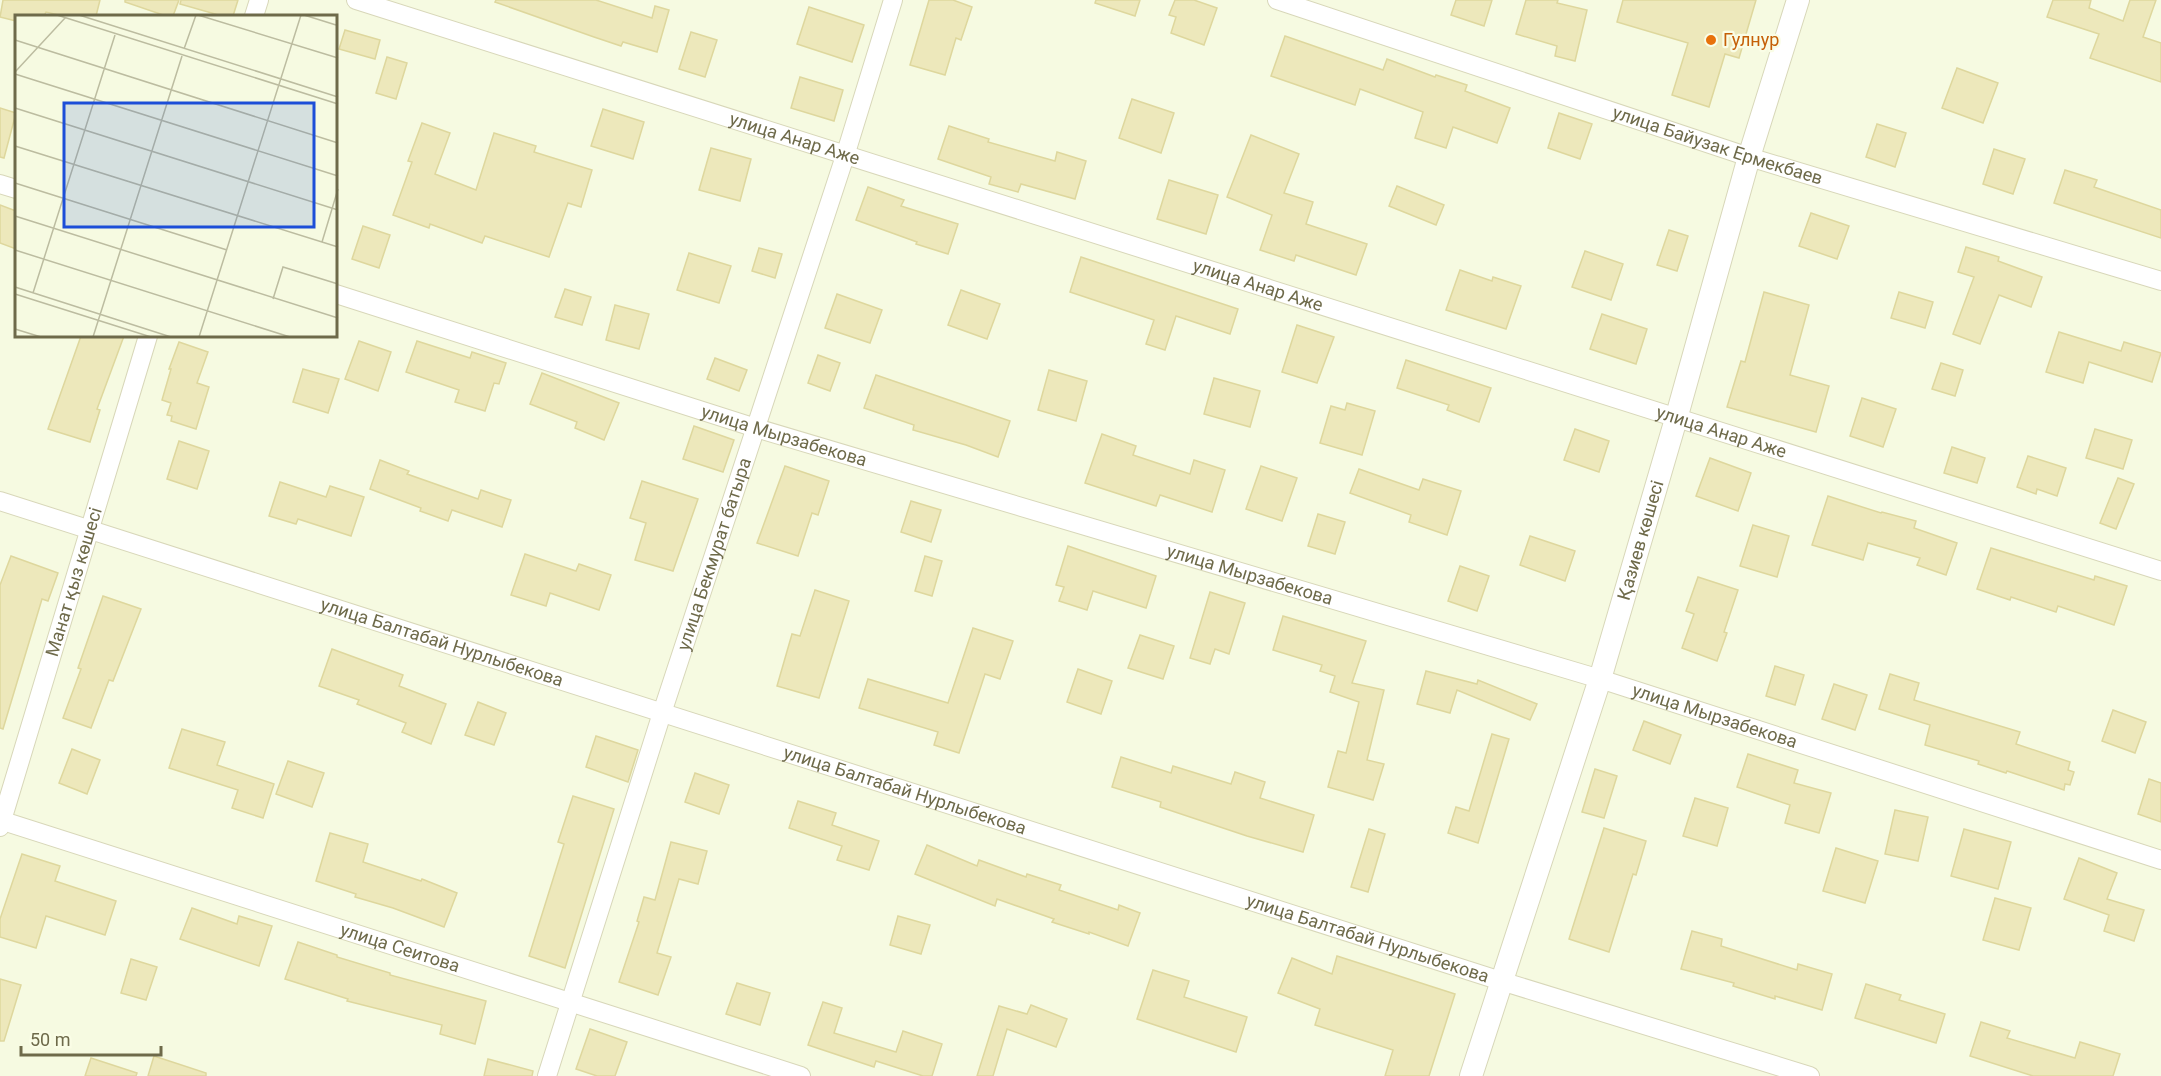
<svg xmlns="http://www.w3.org/2000/svg" width="2161" height="1076" font-family="Roboto,sans-serif">
  <style>
    .building { fill: #ede8bb; stroke: #ded79d; stroke-width: 1.5 }
    .lines { fill: none; stroke-linecap: round; stroke-linejoin: round }
    .minor-casing { stroke: #d8d7b9; stroke-width: 20 }
    .tertiary-casing { stroke: #d8d7b9; stroke-width: 24 }
    .minor { stroke: #fff; stroke-width: 18 }
    .tertiary { stroke: #fff; stroke-width: 22 }
    .food-dot { fill: #e8710a; stroke: #fafde6; stroke-width: 2 }
    .labels { text-anchor: middle; stroke-width: 4.5; stroke-linejoin: round; paint-order: stroke }
    .food-label { font-size: 18px; fill: #c56008; stroke: #fafde6; text-anchor: start }
    .street-label { font-size: 18px; fill: #6e6a4a; stroke: #fafde6 }
    .inset-road { fill: none; stroke: #bcbca0; stroke-width: 1.5 }
    .view { fill: #1d4ed8; fill-opacity: 0.15; stroke: #1d4ed8; stroke-width: 3 }
    .inset-edge { fill: none; stroke: #6e6a4a; stroke-width: 3 }
  </style>
  <rect width="100%" height="100%" fill="#f6fae1"/>
  <!-- building -->
  <g class="building">
    <path d="M3,0H100L96,16H63L46,12L44,16H16V21L0,17Z"/>
    <path d="M125,0H179L173,16H166L125,2Z"/>
    <path d="M181,0H238L233,16H222L180,4Z"/>
    <path d="M496,0H596L652,18L655,6L669,10L657,52L623,42L621,46L594,37L495,2Z"/>
    <path d="M929,0H953L972,7L961,40L956,38L945,75L910,65Z"/>
    <path d="M1096,0H1140L1135,16L1095,3Z"/>
    <path d="M1175,0H1194L1217,8L1204,45L1171,33L1176,17L1169,15Z"/>
    <path d="M1456,0H1492L1484,26L1451,15Z"/>
    <path d="M1526,0H1558L1557,3L1587,10L1575,61L1555,56L1557,46L1516,34Z"/>
    <path d="M1623,0H1756L1739,58L1725,54L1709,107L1672,95L1688,43L1617,22Z"/>
    <path d="M2053,0H2091L2089,8L2123,21L2130,0H2156L2143,37L2161,43V82L2090,58L2099,34L2047,17Z"/>
    <path d="M809,7L864,25L852,62L797,44Z"/>
    <path d="M345,30L380,40L375,59L339,49Z"/>
    <path d="M691,32L717,40L705,77L679,69Z"/>
    <path d="M1285,36L1383,70L1387,59L1435,77L1436,75L1467,85L1465,91L1510,108L1497,143L1453,127L1446,148L1415,138L1423,112L1360,89L1355,105L1271,76Z"/>
    <path d="M387,57L407,63L396,99L376,93Z"/>
    <path d="M1957,68L1998,83L1983,123L1942,108Z"/>
    <path d="M800,77L843,90L834,121L791,108Z"/>
    <path d="M1132,99L1174,113L1161,153L1119,138Z"/>
    <path d="M0,108L16,113L4,158L0,157Z"/>
    <path d="M603,109L644,122L633,159L591,146Z"/>
    <path d="M1559,113L1592,124L1580,159L1548,148Z"/>
    <path d="M422,123L450,133L435,174L476,190L494,133L536,146L534,152L592,170L581,207L568,203L549,257L485,236L482,243L430,224L429,228L393,215L412,162L408,161Z"/>
    <path d="M1877,124L1906,133L1895,167L1866,157Z"/>
    <path d="M949,126L989,139L988,142L1055,161L1057,152L1086,161L1075,199L1021,184L1018,192L989,184L991,177L938,159Z"/>
    <path d="M1251,135L1299,154L1284,193L1313,202L1306,224L1367,244L1356,275L1296,255L1294,261L1260,250L1272,215L1227,197Z"/>
    <path d="M711,148L751,159L740,201L699,190Z"/>
    <path d="M1994,149L2025,159L2013,194L1983,184Z"/>
    <path d="M2065,170L2097,180L2094,187L2161,210V238L2054,203Z"/>
    <path d="M1169,180L1218,195L1206,234L1157,219Z"/>
    <path d="M1397,186L1444,205L1436,225L1389,206Z"/>
    <path d="M868,187L904,200L901,206L958,224L948,254L916,244L917,242L856,220Z"/>
    <path d="M0,205L16,211V249L0,243Z"/>
    <path d="M1811,213L1849,226L1837,259L1799,246Z"/>
    <path d="M363,226L390,235L379,268L352,259Z"/>
    <path d="M1669,230L1688,236L1677,271L1657,265Z"/>
    <path d="M1966,247L1999,257L1998,261L2042,277L2031,307L1999,295L1980,344L1953,334L1974,277L1958,272Z"/>
    <path d="M759,248L782,254L775,278L752,271Z"/>
    <path d="M1585,251L1623,264L1611,300L1572,287Z"/>
    <path d="M689,253L731,266L719,303L677,290Z"/>
    <path d="M1081,257L1238,309L1230,334L1176,316L1165,350L1146,344L1154,320L1070,292Z"/>
    <path d="M1460,270L1492,281L1493,277L1521,286L1506,329L1446,310Z"/>
    <path d="M565,289L591,297L582,325L555,317Z"/>
    <path d="M961,290L1000,304L987,339L948,325Z"/>
    <path d="M1764,292L1809,305L1790,375L1829,386L1816,432L1727,407L1741,361L1745,362Z"/>
    <path d="M1899,292L1933,302L1925,328L1891,318Z"/>
    <path d="M837,294L882,310L870,343L825,328Z"/>
    <path d="M615,305L649,314L639,349L606,340Z"/>
    <path d="M1602,314L1647,329L1636,364L1590,349Z"/>
    <path d="M1297,325L1334,337L1317,383L1282,372Z"/>
    <path d="M2059,332L2121,351L2124,342L2161,353L2152,382L2089,362L2083,383L2046,372Z"/>
    <path d="M81,336H124L97,409L100,410L90,442L48,429Z"/>
    <path d="M359,341L391,352L378,391L345,379Z"/>
    <path d="M417,341L470,358L472,352L506,363L499,384L494,383L485,411L455,402L459,390L406,372Z"/>
    <path d="M179,342L208,352L197,383L209,387L196,429L171,421L172,416L167,415L171,403L162,400L171,369H169Z"/>
    <path d="M818,355L840,363L830,391L808,383Z"/>
    <path d="M715,358L747,370L739,391L707,379Z"/>
    <path d="M1406,360L1491,388L1479,422L1447,410L1449,405L1397,388Z"/>
    <path d="M1941,363L1963,370L1955,396L1932,389Z"/>
    <path d="M303,369L339,379L328,413L293,402Z"/>
    <path d="M1049,370L1087,381L1076,421L1038,410Z"/>
    <path d="M542,373L619,403L604,440L575,428L577,422L530,404Z"/>
    <path d="M876,375L1010,421L998,457L966,445L913,430L914,425L864,408Z"/>
    <path d="M1214,378L1260,391L1250,427L1204,414Z"/>
    <path d="M1862,398L1896,409L1883,447L1850,436Z"/>
    <path d="M1347,403L1375,411L1362,455L1320,443L1331,406L1345,410Z"/>
    <path d="M694,426L734,440L723,472L683,459Z"/>
    <path d="M1575,429L1609,441L1599,472L1564,460Z"/>
    <path d="M2095,429L2132,440L2123,469L2086,458Z"/>
    <path d="M1102,434L1136,446L1133,455L1190,474L1194,460L1225,470L1212,512L1160,495L1156,506L1085,483Z"/>
    <path d="M179,441L209,451L197,489L167,479Z"/>
    <path d="M1952,447L1985,458L1977,483L1944,473Z"/>
    <path d="M2028,456L2066,468L2057,496L2037,489L2036,494L2017,487Z"/>
    <path d="M1710,458L1751,473L1738,511L1696,496Z"/>
    <path d="M380,460L409,471L407,474L478,499L481,490L511,500L502,527L452,510L448,521L420,511L421,508L370,489Z"/>
    <path d="M785,466L829,481L818,515L812,513L798,556L757,543Z"/>
    <path d="M1261,466L1297,478L1282,521L1246,509Z"/>
    <path d="M1359,469L1419,490L1423,479L1461,491L1447,535L1409,522L1411,515L1350,493Z"/>
    <path d="M2118,478L2134,484L2116,529L2100,523Z"/>
    <path d="M642,481L698,499L673,571L635,560L646,523L630,518Z"/>
    <path d="M280,482L326,497L330,486L364,497L351,536L298,519L296,524L269,516Z"/>
    <path d="M1828,496L1881,513L1882,512L1916,521L1914,528L1957,543L1946,575L1917,565L1920,558L1868,543L1863,560L1812,545Z"/>
    <path d="M911,501L941,510L931,542L901,532Z"/>
    <path d="M1318,514L1345,522L1335,554L1308,546Z"/>
    <path d="M1753,525L1789,536L1777,577L1740,566Z"/>
    <path d="M1530,536L1575,551L1565,581L1520,565Z"/>
    <path d="M1068,546L1156,576L1146,608L1093,591L1087,610L1059,601L1064,587L1056,585Z"/>
    <path d="M1991,548L2094,580L2095,576L2127,586L2114,625L2058,606L2056,612L2011,597L2010,600L1977,589Z"/>
    <path d="M525,554L576,571L579,564L611,575L599,610L550,593L546,606L511,595Z"/>
    <path d="M11,556L58,573L48,601L42,599L3,729L0,728V585Z"/>
    <path d="M925,556L942,561L932,596L915,591Z"/>
    <path d="M1460,566L1489,576L1477,611L1448,601Z"/>
    <path d="M1698,577L1738,590L1724,632L1727,633L1717,661L1682,648L1694,614L1686,611Z"/>
    <path d="M815,590L849,601L819,698L777,686L792,634L800,636Z"/>
    <path d="M1210,592L1245,603L1229,654L1215,649L1210,664L1190,658Z"/>
    <path d="M103,596L141,609L113,681L109,680L91,728L63,718L81,669L78,668Z"/>
    <path d="M1283,616L1366,641L1352,683L1384,690L1367,760L1384,764L1373,800L1328,787L1338,751L1346,753L1359,702L1330,692L1335,676L1320,671L1322,665L1273,650Z"/>
    <path d="M973,628L1013,641L1000,679L985,674L959,753L934,745L938,732L859,708L868,679L948,703Z"/>
    <path d="M1140,635L1174,646L1163,679L1128,668Z"/>
    <path d="M332,649L403,675L399,686L446,704L431,744L402,732L406,723L357,704L359,700L319,686Z"/>
    <path d="M1775,666L1804,675L1795,705L1766,696Z"/>
    <path d="M1078,669L1112,681L1101,714L1067,702Z"/>
    <path d="M1426,671L1477,684L1478,680L1537,704L1530,720L1457,690L1450,713L1417,704Z"/>
    <path d="M1890,674L1919,683L1914,700L2020,732L2016,744L2070,762L2068,770L2074,772L2070,785L2065,784L2064,790L2007,771L2006,773L1978,764L1979,761L1925,745L1930,725L1879,709Z"/>
    <path d="M1834,684L1867,695L1855,730L1822,719Z"/>
    <path d="M478,702L506,713L494,745L465,735Z"/>
    <path d="M2113,710L2146,722L2135,753L2102,741Z"/>
    <path d="M1644,721L1681,735L1670,764L1633,750Z"/>
    <path d="M182,729L225,742L217,765L274,784L263,818L232,808L238,790L169,768Z"/>
    <path d="M1492,734L1509,739L1478,843L1448,833L1456,807L1469,811Z"/>
    <path d="M596,736L638,750L628,782L586,767Z"/>
    <path d="M72,749L100,760L87,794L59,783Z"/>
    <path d="M1748,754L1798,770L1794,783L1831,793L1819,833L1785,823L1790,805L1737,787Z"/>
    <path d="M1121,757L1171,773L1173,766L1231,784L1235,772L1265,782L1260,798L1314,815L1303,852L1247,836L1160,807L1161,802L1112,787Z"/>
    <path d="M288,761L324,773L312,807L276,794Z"/>
    <path d="M1595,769L1617,776L1604,818L1582,812Z"/>
    <path d="M695,773L729,785L719,814L685,802Z"/>
    <path d="M2149,779L2161,783V822L2138,814Z"/>
    <path d="M573,796L614,809L565,968L529,956L564,844L558,842Z"/>
    <path d="M1695,798L1728,808L1717,846L1683,836Z"/>
    <path d="M798,801L836,813L832,825L879,841L869,870L837,860L842,846L789,828Z"/>
    <path d="M1895,810L1928,817L1918,861L1885,854Z"/>
    <path d="M1604,828L1646,841L1636,875L1633,874L1609,952L1569,939Z"/>
    <path d="M1369,829L1385,834L1368,892L1351,887Z"/>
    <path d="M1964,829L2011,842L1998,889L1951,876Z"/>
    <path d="M330,833L368,844L363,862L421,881L422,879L457,893L444,927L393,908L355,897L356,894L316,881Z"/>
    <path d="M671,842L707,851L698,884L679,879L657,953L671,957L658,995L619,982L639,922L637,921L644,897L655,900Z"/>
    <path d="M927,845L977,866L979,860L1026,877L1027,874L1061,885L1059,890L1118,910L1119,905L1140,913L1128,946L1089,932V934L1052,922L1054,919L997,899L995,906L915,874Z"/>
    <path d="M1836,848L1878,861L1865,903L1823,891Z"/>
    <path d="M22,854L60,866L55,881L116,901L105,935L46,916L36,948L0,937V919Z"/>
    <path d="M2079,858L2117,873L2107,899L2144,910L2134,941L2104,931L2109,915L2064,899Z"/>
    <path d="M1995,898L2031,908L2019,950L1983,940Z"/>
    <path d="M192,908L237,924L239,916L272,926L259,966L180,939Z"/>
    <path d="M898,916L930,925L921,954L890,945Z"/>
    <path d="M1692,931L1722,939L1721,946L1797,970L1798,964L1832,974L1822,1010L1775,996V999L1733,986L1734,983L1681,969Z"/>
    <path d="M298,942L337,955V957L390,973V975L486,1001L475,1044L440,1034L442,1025L347,1001L348,999L285,979Z"/>
    <path d="M1337,956L1455,994L1429,1076H1385L1393,1050L1315,1025L1320,1009L1278,993L1292,958L1332,974Z"/>
    <path d="M131,959L157,967L146,1000L121,993Z"/>
    <path d="M1153,970L1189,981L1184,997L1247,1017L1236,1052L1137,1019Z"/>
    <path d="M0,979L21,985L4,1041H0Z"/>
    <path d="M737,983L770,993L760,1025L726,1014Z"/>
    <path d="M1866,984L1901,995L1899,1000L1945,1014L1936,1043L1855,1018Z"/>
    <path d="M823,1002L842,1008L834,1033L896,1052L903,1031L942,1044L932,1076H923L876,1061L874,1067L808,1045Z"/>
    <path d="M1031,1005L1067,1019L1056,1047L1007,1029L993,1076H977L999,1006L1027,1014Z"/>
    <path d="M1981,1022L2010,1031L2007,1038L2075,1058L2080,1042L2120,1054L2113,1076H2033L1970,1056Z"/>
    <path d="M590,1029L627,1042L615,1076H597L576,1069Z"/>
    <path d="M154,1056L206,1073V1076H148Z"/>
    <path d="M91,1058L137,1073L136,1076H85Z"/>
    <path d="M488,1059L533,1071L532,1076H484Z"/>
  </g>
  <g class="lines">
    <defs>
      <g id="minor">
        <path id="s1" d="M356,0L2161,571"/>
        <path id="s2" d="M1277,0L1749,157L2161,281"/>
        <path d="M254,16L259,0"/>
        <path d="M0,184L16,189"/>
        <path id="s3" d="M336,294L756,428L1600,679L2161,860"/>
        <path id="s4" d="M0,501L1501,981L1810,1076"/>
        <path id="s5" d="M0,820L801,1076"/>
        <path id="s6" d="M0,827L148,336"/>
        <path id="s7" d="M547,1076L662,713L845,156L893,0"/>
      </g>
      <g id="tertiary">
        <path id="s8" d="M1471,1076L1600,679L1676,419L1749,157L1798,0"/>
      </g>
    </defs>
    <!-- minor casing -->
    <use href="#minor" class="minor-casing"/>
    <!-- tertiary casing -->
    <use href="#tertiary" class="tertiary-casing"/>
    <!-- minor -->
    <use href="#minor" class="minor"/>
    <!-- tertiary -->
    <use href="#tertiary" class="tertiary"/>
  </g>
  <!-- markers -->
  <circle class="food-dot" cx="1711" cy="40" r="6"/>
  <g class="labels">
    <!-- food labels -->
    <g class="food-label">
      <text x="1723" y="46">Гулнур</text>
    </g>
    <!-- street labels -->
    <g class="street-label">
      <text dy="6" stroke="none"><textPath href="#s1" startOffset="460">улица Анар Аже</textPath></text>
      <text dy="6" stroke="none"><textPath href="#s2" startOffset="464">улица Байузак Ермекбаев</textPath></text>
      <text dy="6" stroke="none"><textPath href="#s1" startOffset="946">улица Анар Аже</textPath></text>
      <text dy="6" stroke="none"><textPath href="#s1" startOffset="1432">улица Анар Аже</textPath></text>
      <text dy="6" stroke="none"><textPath href="#s3" startOffset="470">улица Мырзабекова</textPath></text>
      <text dy="6" stroke="none"><textPath href="#s8" startOffset="562">Қазиев көшесі</textPath></text>
      <text dy="6" stroke="none"><textPath href="#s7" startOffset="548">улица Бекмурат батыра</textPath></text>
      <text dy="6" stroke="none"><textPath href="#s3" startOffset="956">улица Мырзабекова</textPath></text>
      <text dy="6" stroke="none"><textPath href="#s6" startOffset="256">Манат қыз көшесі</textPath></text>
      <text dy="6" stroke="none"><textPath href="#s4" startOffset="464">улица Балтабай Нурлыбекова</textPath></text>
      <text dy="6" stroke="none"><textPath href="#s3" startOffset="1442">улица Мырзабекова</textPath></text>
      <text dy="6" stroke="none"><textPath href="#s4" startOffset="950">улица Балтабай Нурлыбекова</textPath></text>
      <text dy="6" stroke="none"><textPath href="#s4" startOffset="1436">улица Балтабай Нурлыбекова</textPath></text>
      <text dy="6" stroke="none"><textPath href="#s5" startOffset="420">улица Сеитова</textPath></text>
    </g>
  </g>
  <!-- overview -->
  <g transform="translate(15 15)">
    <rect width="322" height="322" fill="#f6fae1"/>
    <path class="inset-road" d="M42,0L323,89M64,0L323,82M183,0L323,43M289,0L321,10M0,25L323,128M169,34L181,0M0,57L50,3M0,59L323,161M0,93L323,195M0,131L323,232M0,168L212,235M0,201L323,303M307,227L323,174M0,235L275,322M0,272L156,322M18,278L100,20M0,279L136,322M258,284L268,252L323,269M0,314L26,322M78,322L167,41M184,322L286,0"/>
    <path class="view" d="M49,88H299V212H49Z"/>
    <rect width="322" height="322" class="inset-edge"/>
  </g>
  <!-- scale -->
  <path d="M21 1046v9h140v-9" fill="none" stroke="#6e6a4a" stroke-width="3"/>
  <text x="30" y="1046" font-size="18" fill="#6e6a4a" stroke="#fafde6" stroke-width="4.5" paint-order="stroke">50 m</text>
</svg>
